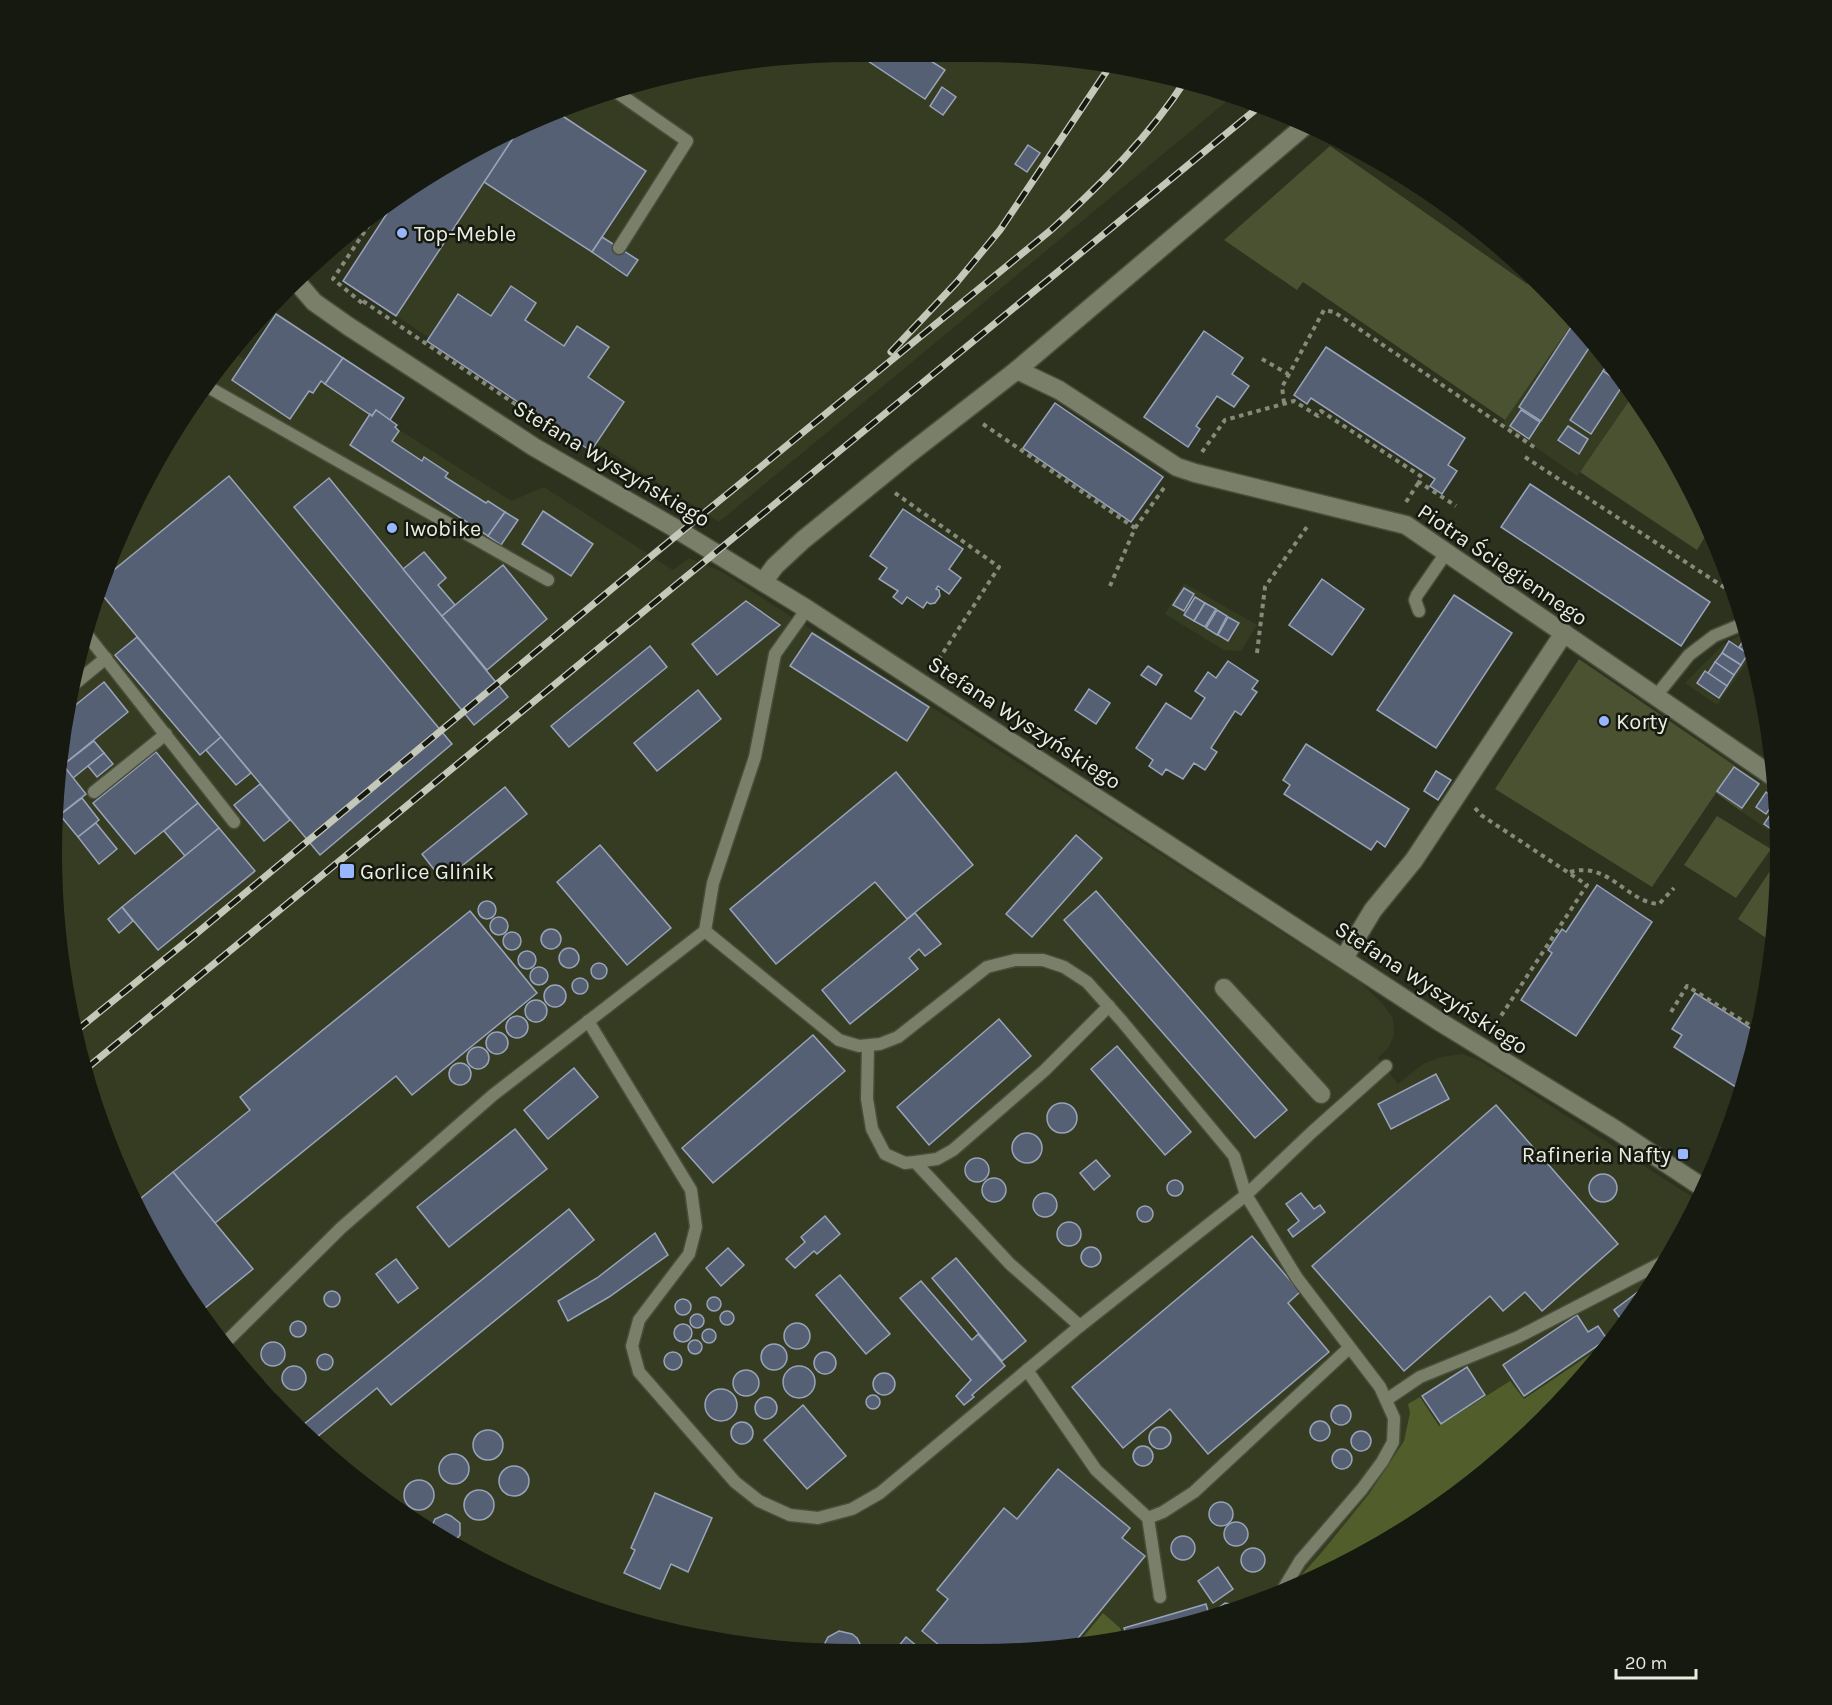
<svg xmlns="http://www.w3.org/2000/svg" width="1832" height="1705" font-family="Karla,sans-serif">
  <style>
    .built { fill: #363c21 }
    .green { fill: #4a5231 }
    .forest { fill: #525d2c }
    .building { fill: #566074; stroke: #99a3b9; stroke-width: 1.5 }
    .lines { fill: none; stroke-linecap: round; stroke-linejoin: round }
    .lane-casing { stroke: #494d3b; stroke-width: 15 }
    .street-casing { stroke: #494d3b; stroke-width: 21 }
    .secondary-casing { stroke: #494d3b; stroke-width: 21 }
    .path { stroke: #858a79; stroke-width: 4; stroke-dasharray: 4.5 4.5; stroke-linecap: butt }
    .lane { stroke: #797f68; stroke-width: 12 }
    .street { stroke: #797f68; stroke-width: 18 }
    .secondary { stroke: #797f68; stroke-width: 18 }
    .rail-casing { stroke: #c4c8b9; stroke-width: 7 }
    .rail { stroke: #161910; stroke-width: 4.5; stroke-dasharray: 14; stroke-linecap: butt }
    .poi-dot { fill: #97b6fd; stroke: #161910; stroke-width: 2 }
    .labels { text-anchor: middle; stroke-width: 5; stroke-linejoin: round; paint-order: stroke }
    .poi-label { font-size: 22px; fill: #e9ede0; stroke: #161910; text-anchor: start }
    .street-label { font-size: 22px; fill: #e9ede0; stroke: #161910 }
  </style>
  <rect width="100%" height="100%" fill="#2d321e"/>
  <!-- built -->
  <g class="built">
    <path d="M853,51L1032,53L1187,78L1233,96L719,522L596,443L591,449L427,341L428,337L343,281L399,195L498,134L696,66Z"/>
    <path d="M276,312L405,398L391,419L398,425L396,428L511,501L544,487L673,570L689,558L722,572L1361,983L1381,1002L1393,1018L1394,1035L1389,1047L1378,1058L1398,1084L1423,1064L1441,1057L1463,1054L1481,1061L1700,1202L1616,1340L1381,1546L1237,1611L1084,1647L852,1654L696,1639L545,1593L407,1519L286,1419L186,1298L112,1159L58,957L53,800L78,645L134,498L232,351L245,360Z"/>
    <path d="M1576,318L1633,395L1577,476L1502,424Z"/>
    <path d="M1184,583L1257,625L1241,651L1224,650L1165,614Z"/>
    <path d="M1747,631L1752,655L1717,705L1685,683L1723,645Z"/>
    <path d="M1768,773L1775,778L1777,836L1741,811Z"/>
  </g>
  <!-- green -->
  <g class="green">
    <path d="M1330,146L1527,284L1532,277L1576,318L1505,420L1303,282L1297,290L1224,240Z"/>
    <path d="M1633,395L1673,451L1709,530L1697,550L1580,472Z"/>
    <path d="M1579,659L1760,783L1741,811L1716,793L1652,887L1495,789Z"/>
    <path d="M1717,816L1771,849L1736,898L1684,865Z"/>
    <path d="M1778,859L1779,905L1772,942L1738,919Z"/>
  </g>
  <!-- forest -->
  <g class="forest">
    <path d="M1619,1335L1508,1455L1381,1546L1291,1587L1322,1552L1369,1494L1404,1441L1410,1413L1408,1404L1420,1397L1439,1426L1510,1381L1524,1399Z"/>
    <path d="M1103,1613L1120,1628L1123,1638L1084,1647H1075Z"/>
  </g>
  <!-- building -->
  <g class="building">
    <path d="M853,51L917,52L945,70L925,99Z"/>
    <path d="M942,87L956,97L943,115L930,106Z"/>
    <path d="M558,113L646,171L592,252L484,182L521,126Z"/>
    <path d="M521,126L396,316L343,281L399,195L498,134Z"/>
    <path d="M1028,145L1040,153L1027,172L1015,164Z"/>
    <path d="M602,237L638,260L627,276L592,252Z"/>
    <path d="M511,286L536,303L525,320L564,346L577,326L609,347L588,377L624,402L591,451L427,341L458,294L491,316Z"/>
    <path d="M276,314L343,358L325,384L321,381L313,393L309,391L290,419L232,380Z"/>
    <path d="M1578,320L1582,324L1594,341L1573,328Z"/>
    <path d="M1571,327L1593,342L1541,421L1519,407Z"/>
    <path d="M1204,331L1243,358L1232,374L1249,386L1234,407L1217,396L1196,426L1200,429L1188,447L1144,417Z"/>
    <path d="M1326,347L1465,438L1448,465L1457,471L1442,494L1430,486L1435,479L1311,398L1307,404L1294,395Z"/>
    <path d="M343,358L404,398L390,420L376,410L372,416L325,384Z"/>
    <path d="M1609,361L1624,383L1623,385L1603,371Z"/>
    <path d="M1603,371L1623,385L1591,434L1570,420Z"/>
    <path d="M1055,403L1163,477L1131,522L1023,448Z"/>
    <path d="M376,410L397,425L395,427L399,431L392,441L422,461L424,457L448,473L445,477L486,503L488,501L505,512L488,536L350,445L370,414L372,416Z"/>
    <path d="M1521,410L1540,422L1529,439L1510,426Z"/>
    <path d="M1568,426L1588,439L1579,454L1558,440Z"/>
    <path d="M229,476L452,744L320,855L99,591L104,578Z"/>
    <path d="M329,478L508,697L474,725L294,507Z"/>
    <path d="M1530,484L1710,602L1681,646L1501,527Z"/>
    <path d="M903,509L963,549L949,569L961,578L949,594L938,586L936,589L939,590L940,596L935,603L930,604L927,602L923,608L907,597L902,604L893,597L898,591L879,579L887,568L870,556Z"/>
    <path d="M543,511L593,544L571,576L522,544Z"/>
    <path d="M505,512L518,520L501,545L488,536Z"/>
    <path d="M424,552L446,578L438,585L455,605L442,616L403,569Z"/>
    <path d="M503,565L547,619L487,670L442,616Z"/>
    <path d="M1322,579L1364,609L1332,655L1289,625Z"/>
    <path d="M1184,588L1194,594L1184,611L1173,605Z"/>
    <path d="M1454,595L1512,633L1436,748L1377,710Z"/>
    <path d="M1195,597L1205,603L1194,621L1184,615Z"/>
    <path d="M746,601L780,625L717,675L692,644Z"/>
    <path d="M1205,603L1216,609L1205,627L1194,621Z"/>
    <path d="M1217,610L1227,616L1217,635L1206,628Z"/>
    <path d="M1228,617L1239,623L1228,641L1218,635Z"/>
    <path d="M812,633L929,707L907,741L790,666Z"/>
    <path d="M1748,634L1751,649L1748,654L1739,647Z"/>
    <path d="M137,637L221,737L200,755L115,655Z"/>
    <path d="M1729,641L1748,654L1741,665L1722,653Z"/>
    <path d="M650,646L667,667L569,747L551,726Z"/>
    <path d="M1722,653L1741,665L1734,675L1715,662Z"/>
    <path d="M1228,661L1258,681L1252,689L1257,692L1241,715L1235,711L1211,748L1217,752L1205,770L1194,763L1183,779L1166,769L1162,775L1149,766L1153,760L1136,748L1166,703L1191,719L1205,698L1195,691L1208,672L1216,678Z"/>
    <path d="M1715,662L1734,675L1727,686L1708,673Z"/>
    <path d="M1148,666L1162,675L1156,685L1141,675Z"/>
    <path d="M1705,671L1727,686L1719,698L1697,683Z"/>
    <path d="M104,682L128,712L63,765L59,760L67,712Z"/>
    <path d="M1089,689L1110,703L1096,724L1075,710Z"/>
    <path d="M698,690L721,719L657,771L634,743Z"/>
    <path d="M221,737L251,773L236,785L206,750Z"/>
    <path d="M94,741L104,753L73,778L63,765Z"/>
    <path d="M1306,744L1409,809L1385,847L1377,841L1371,850L1284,794L1290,785L1283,780Z"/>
    <path d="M156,752L198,803L135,854L93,803Z"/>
    <path d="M104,753L113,764L97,777L88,766Z"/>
    <path d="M59,760L86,794L54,819L53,800Z"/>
    <path d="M1734,767L1759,784L1742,808L1717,791Z"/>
    <path d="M1436,771L1451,780L1438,800L1424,791Z"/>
    <path d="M896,772L973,865L907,919L875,882L776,964L730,909Z"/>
    <path d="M260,784L290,820L264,841L234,805Z"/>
    <path d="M505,787L527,814L443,881L422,854Z"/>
    <path d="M1766,792L1776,800L1766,814L1756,807Z"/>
    <path d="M82,798L99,820L78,837L60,815Z"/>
    <path d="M198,803L219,828L185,856L164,831Z"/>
    <path d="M1776,806L1777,833L1764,824Z"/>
    <path d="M96,823L117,849L99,864L78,837Z"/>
    <path d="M219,828L255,871L158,950L122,907Z"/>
    <path d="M1076,835L1102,858L1032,937L1006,914Z"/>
    <path d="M600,845L671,928L627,965L557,882Z"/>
    <path d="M1597,885L1652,922L1576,1036L1521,1000L1552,953L1548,950L1562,929L1566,932Z"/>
    <path d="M1096,891L1287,1110L1255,1138L1064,920Z"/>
    <circle cx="487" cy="910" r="9"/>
    <path d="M122,907L133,921L119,933L108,919Z"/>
    <path d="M470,911L537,993L412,1095L396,1076L215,1223L173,1172L250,1110L240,1097Z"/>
    <path d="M915,913L941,944L925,956L919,949L909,958L918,969L850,1024L822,990Z"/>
    <circle cx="499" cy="926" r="9"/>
    <circle cx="551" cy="939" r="10"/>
    <circle cx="512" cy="941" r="9"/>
    <circle cx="569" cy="958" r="10"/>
    <circle cx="527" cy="960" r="9"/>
    <circle cx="599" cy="971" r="8"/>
    <circle cx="539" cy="976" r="9"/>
    <circle cx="580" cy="986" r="8"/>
    <circle cx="555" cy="996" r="11"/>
    <path d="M1695,993L1758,1033L1754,1060L1742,1091L1674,1047L1682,1035L1672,1029Z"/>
    <circle cx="536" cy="1011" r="11"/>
    <circle cx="517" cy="1027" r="11"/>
    <path d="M999,1019L1031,1056L929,1145L897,1107Z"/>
    <circle cx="497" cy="1043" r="11"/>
    <path d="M813,1035L845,1071L713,1183L682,1148Z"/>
    <path d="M1117,1046L1191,1132L1165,1155L1091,1069Z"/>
    <circle cx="478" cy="1058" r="11"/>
    <circle cx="460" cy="1074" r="11"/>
    <path d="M574,1068L598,1097L548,1139L524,1110Z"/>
    <path d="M1436,1074L1449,1099L1391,1129L1378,1104Z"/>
    <circle cx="1062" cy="1118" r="15"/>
    <path d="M1496,1105L1618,1244L1542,1311L1525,1292L1503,1311L1490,1296L1404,1371L1312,1266Z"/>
    <path d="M515,1129L547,1169L449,1247L417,1207Z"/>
    <circle cx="1027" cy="1148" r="15"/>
    <circle cx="977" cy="1170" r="12"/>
    <path d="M1096,1160L1110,1176L1094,1190L1080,1173Z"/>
    <path d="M173,1172L253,1269L199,1313L186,1298L135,1203Z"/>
    <circle cx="1603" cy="1188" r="14"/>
    <circle cx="994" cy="1190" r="12"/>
    <circle cx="1175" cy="1188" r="8"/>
    <path d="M1301,1193L1314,1209L1320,1205L1325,1212L1293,1237L1288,1230L1299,1221L1286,1204Z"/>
    <circle cx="1045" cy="1205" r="12"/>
    <circle cx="1145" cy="1214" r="8"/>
    <path d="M569,1209L594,1240L391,1405L377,1388L312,1441L298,1429Z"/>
    <path d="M825,1216L840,1234L817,1254L814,1251L795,1268L786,1259L805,1242L801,1237Z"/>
    <circle cx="1069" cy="1234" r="12"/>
    <path d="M655,1233L668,1255L609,1297L568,1321L558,1301L597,1278Z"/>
    <path d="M1252,1236L1300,1292L1288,1303L1329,1352L1208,1454L1170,1409L1123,1448L1072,1387Z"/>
    <circle cx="1091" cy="1257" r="10"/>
    <path d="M728,1248L744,1265L721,1286L706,1268Z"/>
    <path d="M956,1258L1026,1341L1002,1361L932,1278Z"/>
    <path d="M396,1259L418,1288L398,1303L376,1274Z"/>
    <path d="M840,1275L890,1334L866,1354L816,1295Z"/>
    <path d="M921,1281L972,1340L978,1334L1005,1366L972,1395L974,1397L964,1405L956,1396L971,1380L900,1298Z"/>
    <path d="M1651,1282L1625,1325L1614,1310Z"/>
    <circle cx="332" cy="1299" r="8"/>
    <circle cx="714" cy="1304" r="7"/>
    <circle cx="683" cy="1307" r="8"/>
    <circle cx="727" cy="1318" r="7"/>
    <circle cx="697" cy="1321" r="7"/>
    <path d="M1577,1315L1588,1332L1598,1326L1607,1339L1524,1396L1503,1365Z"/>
    <circle cx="298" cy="1329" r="8"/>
    <circle cx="797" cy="1336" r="13"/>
    <circle cx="683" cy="1333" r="9"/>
    <circle cx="709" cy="1336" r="7"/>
    <circle cx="695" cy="1347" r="7"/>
    <circle cx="273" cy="1354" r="12"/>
    <circle cx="774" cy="1357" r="13"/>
    <circle cx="825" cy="1363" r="11"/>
    <circle cx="673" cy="1361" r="9"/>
    <circle cx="325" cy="1362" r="8"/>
    <circle cx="294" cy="1378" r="12"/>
    <circle cx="799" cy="1382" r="16"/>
    <path d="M1467,1367L1485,1395L1441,1424L1422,1396Z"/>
    <circle cx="746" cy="1383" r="13"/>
    <circle cx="884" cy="1384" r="11"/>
    <path d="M264,1382L287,1408L281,1413L259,1386Z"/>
    <circle cx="721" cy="1405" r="16"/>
    <circle cx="873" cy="1402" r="7"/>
    <circle cx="766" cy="1408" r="11"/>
    <circle cx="1341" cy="1415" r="10"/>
    <path d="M803,1405L846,1456L807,1489L764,1440Z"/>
    <circle cx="1320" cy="1431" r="10"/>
    <circle cx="742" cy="1433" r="11"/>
    <circle cx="1160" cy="1438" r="11"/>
    <circle cx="488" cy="1445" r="15"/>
    <circle cx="1361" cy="1441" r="10"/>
    <circle cx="1143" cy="1456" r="10"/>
    <circle cx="1342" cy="1459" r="10"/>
    <circle cx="454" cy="1469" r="15"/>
    <circle cx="514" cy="1481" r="15"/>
    <path d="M1058,1469L1130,1528L1122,1538L1145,1556L1070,1648L946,1651L922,1631L948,1599L937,1590L1004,1508L1017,1519Z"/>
    <circle cx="419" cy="1495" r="15"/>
    <circle cx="479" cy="1505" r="15"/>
    <path d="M655,1493L712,1518L688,1572L671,1564L660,1589L624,1573L635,1550L631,1548Z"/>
    <circle cx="1221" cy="1514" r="12"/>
    <path d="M446,1514L451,1516L460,1523V1535L453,1543L430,1530L435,1519Z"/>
    <circle cx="1236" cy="1534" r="12"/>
    <circle cx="1183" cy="1548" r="12"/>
    <circle cx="1253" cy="1560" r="12"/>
    <path d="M1218,1567L1233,1589L1213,1603L1198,1581Z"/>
    <path d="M1225,1603L1235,1605L1240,1610L1215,1617L1217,1609Z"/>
    <path d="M1206,1604L1210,1618L1127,1637L1124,1628Z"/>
    <path d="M839,1631L852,1634L857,1638L860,1644L859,1654L824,1651L825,1643L828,1637Z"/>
    <path d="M906,1637L924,1652H894Z"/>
  </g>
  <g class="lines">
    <defs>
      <g id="lane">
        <path d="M618,93L687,141L619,248"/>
        <path d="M208,387L548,580"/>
        <path d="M807,609L775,654L755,757L713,883L705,931L839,1040L859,1046L880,1044L898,1037L987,967L1015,960H1043L1064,967L1087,982L1121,1020L1234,1156L1246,1195L1297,1278L1380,1387L1394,1418L1393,1442L1382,1462L1362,1489L1300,1561L1282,1591"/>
        <path d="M1419,611L1415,600L1417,595L1446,553"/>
        <path d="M84,631L234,822"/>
        <path d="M72,686L106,658"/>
        <path d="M1656,696L1689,655L1714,636L1745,623"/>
        <path d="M94,792L166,734"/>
        <path d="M588,1021L691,1190L696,1227L689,1254L639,1320L632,1346L639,1372L735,1482L759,1501L790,1515L818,1518L852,1509L880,1493L1080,1326L1246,1195L1311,1133L1386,1066"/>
        <path d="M868,1046L867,1099L872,1129L885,1154L905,1163L915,1162L937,1159L953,1150L1044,1071L1109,1006"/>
        <path d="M915,1162L1010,1264L1080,1326"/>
        <path d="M224,1344L341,1228L493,1095L705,931"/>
        <path d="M1027,1370L1096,1470L1148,1518L1160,1597"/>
        <path d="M1386,1400L1420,1377L1518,1337L1665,1261"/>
        <path d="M1148,1518L1163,1512L1194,1492L1349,1348"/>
      </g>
      <g id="street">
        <path d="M1017,370L1059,390L1177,467L1195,473L1406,525L1775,778"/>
        <path d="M763,582L775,566L803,540L905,457L1017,370L1307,124"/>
        <path d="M1344,958L1373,910L1414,860L1564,633"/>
        <path d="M1224,988L1321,1094"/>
      </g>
      <path id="secondary" d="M296,281L314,302L348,326L534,447L673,527L807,609L1437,1020L1616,1130L1705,1189"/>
    </defs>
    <!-- lane casing -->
    <use href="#lane" class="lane-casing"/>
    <!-- street casing -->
    <use href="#street" class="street-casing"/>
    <!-- secondary casing -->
    <use href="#secondary" class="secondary-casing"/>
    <!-- path -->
    <g class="path">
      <path d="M363,301L552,429"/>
      <path d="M362,303L333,279L381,207"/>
      <path d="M1262,359L1288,374"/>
      <path d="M1284,403L1282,387L1324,310L1334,312L1537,449"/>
      <path d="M983,424L1135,528L1110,586"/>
      <path d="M1202,452L1225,420L1294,401L1318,416L1321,411L1422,477L1419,482L1456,506"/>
      <path d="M1525,457L1739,597"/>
      <path d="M895,493L999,567L935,665"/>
      <path d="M1406,502L1419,482"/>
      <path d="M1135,528L1166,485"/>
      <path d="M1257,653L1265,587L1309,524"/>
      <path d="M1475,808L1481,815L1587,885L1493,1028"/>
      <path d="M1570,872C1609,861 1626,902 1659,904L1674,888"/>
      <path d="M1671,1012L1687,986L1759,1031"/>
    </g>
    <!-- lane -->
    <use href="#lane" class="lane"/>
    <!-- street -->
    <use href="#street" class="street"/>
    <!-- secondary -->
    <use href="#secondary" class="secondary"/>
    <defs>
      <g id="rail">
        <path d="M891,352L957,282L1000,230L1110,66"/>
        <path d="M77,1030L197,933L649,558L1051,230C1101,184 1150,136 1187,78"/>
        <path d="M87,1068L1260,106"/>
      </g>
    </defs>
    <!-- rail casing -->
    <use href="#rail" class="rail-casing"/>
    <!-- rail -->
    <use href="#rail" class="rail"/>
  </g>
  <!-- markers -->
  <g class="poi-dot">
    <circle cx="402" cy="233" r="6"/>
    <circle cx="392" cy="528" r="6"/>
    <circle cx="1604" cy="721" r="6"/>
    <rect x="339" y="863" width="16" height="16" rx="3"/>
    <rect x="1677" y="1148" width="12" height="12" rx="3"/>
  </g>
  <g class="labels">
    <!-- poi labels -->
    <g class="poi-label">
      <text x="414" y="241">Top-Meble</text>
      <text x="404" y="536">Iwobike</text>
      <text x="1616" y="729">Korty</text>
      <text x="360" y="879">Gorlice Glinik</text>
      <text x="1671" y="1162" text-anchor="end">Rafineria Nafty</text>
    </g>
    <!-- street labels -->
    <g class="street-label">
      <text transform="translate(612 463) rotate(31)" y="8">Stefana Wyszyńskiego</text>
      <text transform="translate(1503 564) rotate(34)" y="8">Piotra Ściegiennego</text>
      <text transform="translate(1025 722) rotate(33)" y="8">Stefana Wyszyńskiego</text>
      <text transform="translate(1432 987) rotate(33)" y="8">Stefana Wyszyńskiego</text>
    </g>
  </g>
  <!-- crop -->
  <path d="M0 0H1832V1705H0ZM853 62H979A791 791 0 0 1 1770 853V853A791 791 0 0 1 979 1644H853A791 791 0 0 1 62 853V853A791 791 0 0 1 853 62Z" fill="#161910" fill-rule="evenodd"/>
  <!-- scale -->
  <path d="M1616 1669v9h80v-9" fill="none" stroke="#e9ede0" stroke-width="3"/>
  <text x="1625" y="1669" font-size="18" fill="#e9ede0" stroke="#161910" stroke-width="4.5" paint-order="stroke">20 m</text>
</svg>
